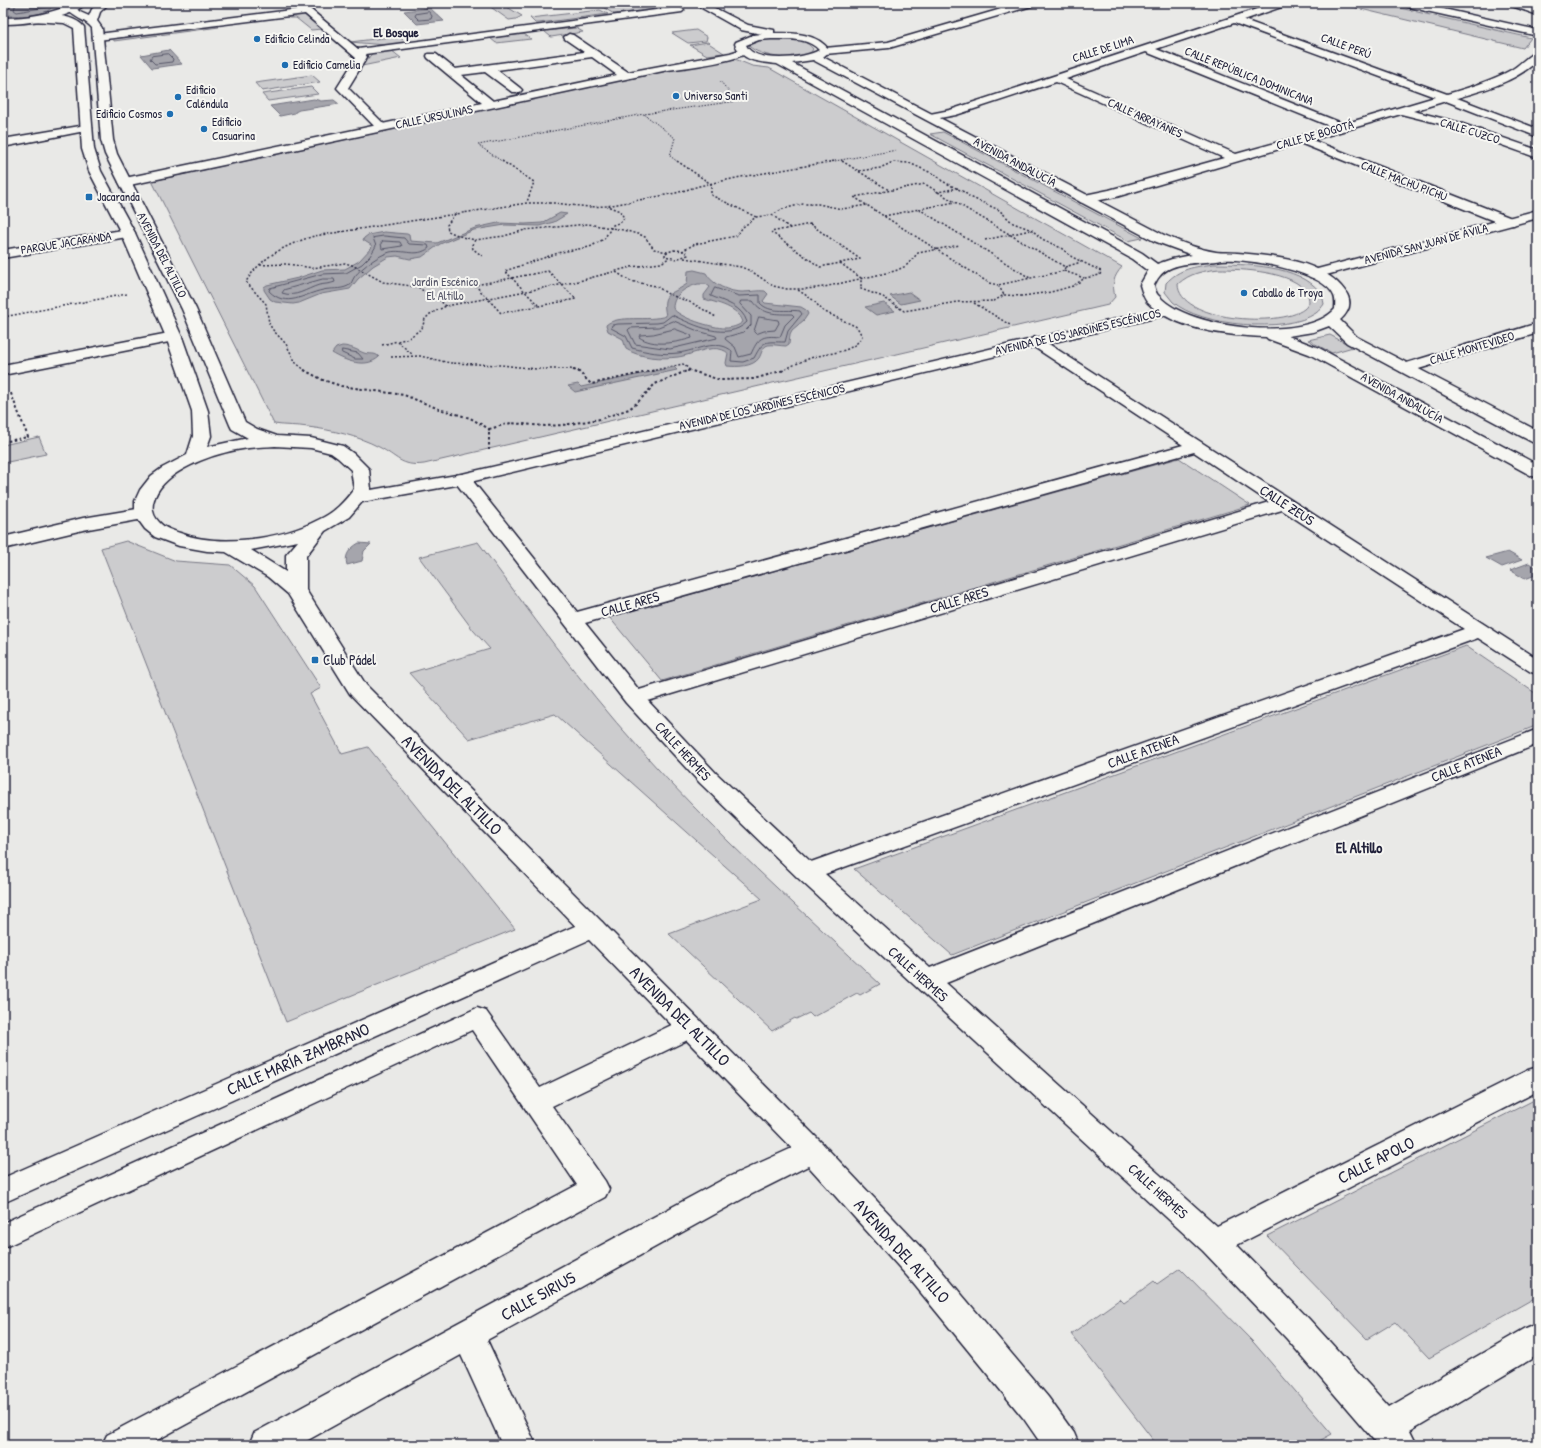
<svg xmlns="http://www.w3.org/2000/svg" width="1541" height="1448" font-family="'Patrick Hand',sans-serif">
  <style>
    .green { fill: #ccccce; stroke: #777784; fill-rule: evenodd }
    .water { fill: #a5a5ac; stroke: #71717f; fill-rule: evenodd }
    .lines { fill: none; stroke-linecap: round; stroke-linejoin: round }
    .shore { stroke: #565668; stroke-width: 1 }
    .service-casing { stroke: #22223b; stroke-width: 3 }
    .pedestrian-casing { stroke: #22223b; stroke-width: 3 }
    .minor-casing { stroke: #22223b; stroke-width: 3 }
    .tertiary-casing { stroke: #22223b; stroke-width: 3 }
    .primary-casing { stroke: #22223b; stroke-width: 3 }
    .path-far2 { stroke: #22223b; stroke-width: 1; stroke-dasharray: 1.5 1.5; stroke-linecap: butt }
    .path-far1 { stroke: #22223b; stroke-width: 1.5; stroke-dasharray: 2 2; stroke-linecap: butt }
    .path { stroke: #22223b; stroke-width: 2; stroke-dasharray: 2.5 2.5; stroke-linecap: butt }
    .service { fill: #f6f6f2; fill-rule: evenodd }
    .pedestrian { fill: #f6f6f2; fill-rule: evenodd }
    .minor { fill: #f6f6f2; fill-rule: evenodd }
    .tertiary { fill: #f6f6f2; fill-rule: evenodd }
    .primary { fill: #f6f6f2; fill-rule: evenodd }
    .poi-dot { fill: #1f6fb2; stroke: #f6f6f2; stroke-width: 1.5 }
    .labels { text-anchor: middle; stroke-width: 4; stroke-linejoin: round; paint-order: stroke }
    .far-poi-label { font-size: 12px; fill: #22223b; stroke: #f6f6f2; text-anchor: start }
    .far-street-label { font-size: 12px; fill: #22223b; stroke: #f6f6f2 }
    .far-park-label { font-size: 12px; fill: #555567; stroke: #f6f6f2 }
    .far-neighbourhood-label { font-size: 13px; font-weight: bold; fill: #22223b; stroke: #f6f6f2 }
    .street-label { font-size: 14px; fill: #22223b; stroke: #f6f6f2 }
    .poi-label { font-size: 14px; fill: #22223b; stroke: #f6f6f2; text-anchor: start }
    .neighbourhood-label { font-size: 15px; font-weight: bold; fill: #22223b; stroke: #f6f6f2 }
    .near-street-label { font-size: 17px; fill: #22223b; stroke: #f6f6f2 }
  </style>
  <rect width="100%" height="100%" fill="#e9e9e7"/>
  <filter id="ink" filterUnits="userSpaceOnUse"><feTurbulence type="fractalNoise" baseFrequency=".025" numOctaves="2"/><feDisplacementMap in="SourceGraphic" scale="8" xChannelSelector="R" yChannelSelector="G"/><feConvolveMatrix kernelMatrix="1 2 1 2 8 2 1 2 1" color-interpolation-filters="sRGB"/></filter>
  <g filter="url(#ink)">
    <!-- green -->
    <g class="green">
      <path d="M46,3H60L63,6C54,17 17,19 3,17V14L26,15L48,11L51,5Z"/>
      <path d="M485,3H500L498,4V6L507,7L522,16L516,19L509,20Z"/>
      <path d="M596,3H650L656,6L650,10L614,14Z"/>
      <path d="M1336,3H1378L1531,38L1523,48Z"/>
      <path d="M600,10L608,14L539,23H535L530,18Z"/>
      <path d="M303,13L322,29L311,30L296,18H289L285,15Z"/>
      <path d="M216,24L219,27L114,41L113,37Z"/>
      <path d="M576,28L583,32L551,37L544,31Z"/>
      <path d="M696,30L707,37L706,41L688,43L672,33Z"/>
      <path d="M524,34L531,39L496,43L490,38Z"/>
      <path d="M399,36L406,43L385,45L350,42Z"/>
      <path d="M762,39C777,37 803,35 813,49C806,65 759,57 749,46L754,42Z"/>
      <path d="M708,42L710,44L724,53L707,55L690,45Z"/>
      <path d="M391,50L401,58L362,66L374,51Z"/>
      <path d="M735,59L752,66L769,68L1122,267C1113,277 1112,284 1115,297L1108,305L424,464C401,467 397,456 379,447C358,436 332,430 308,427C297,425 286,426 274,424L152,181L656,73Z"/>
      <path d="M312,75L320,82L262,91L255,83Z"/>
      <path d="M311,87L318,94L268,101L262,94Z"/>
      <path d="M943,132L1142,238L1128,241L930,134Z"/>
      <path d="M1214,264C1245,264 1299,265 1320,292C1323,295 1323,300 1324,304C1322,307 1319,311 1316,313C1286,334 1200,326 1173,302C1170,299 1168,295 1165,292L1166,283C1180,268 1194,267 1214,264ZM1219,269C1241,269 1294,271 1307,293C1308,295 1309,299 1309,302C1308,304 1306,308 1304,309C1280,328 1178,321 1178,284C1190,273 1203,271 1219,269Z"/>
      <path d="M1330,335L1353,347L1332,353L1308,340Z"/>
      <path d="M39,437L46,454L3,463V445Z"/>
      <path d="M1179,458L1250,505L662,681L609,617Z"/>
      <path d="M126,541L176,561L230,565L255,586L321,688L310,694L342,754L368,747L515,929L286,1022L101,548Z"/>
      <path d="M478,542C530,612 580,683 638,747C713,832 798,907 880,984L860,995L857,993L813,1017L809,1013L796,1019L795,1018L772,1031L669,934L762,899L555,714L469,739L409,673L490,649L473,630L419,557Z"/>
      <path d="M1466,646L1538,695V725L952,955L854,869Z"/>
      <path d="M1538,1098V1296L1429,1358L1395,1322L1367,1339L1267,1236Z"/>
      <path d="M1180,1268L1254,1343L1332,1434L1312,1445H1157L1071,1334L1120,1299L1124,1303L1154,1281L1157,1284Z"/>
    </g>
    <!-- water -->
    <g class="water">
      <path d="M23,3H46L53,6C46,17 15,17 3,14V8Z"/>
      <path d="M430,8L444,21L417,24L404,11Z"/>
      <path d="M169,50L182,64L152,68L141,55Z"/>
      <path d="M314,99L321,101L334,100L339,104L299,110L295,112V113L280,116L270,106Z"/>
      <path d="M560,213L567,214L554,222L539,226L505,225L474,230L440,244L422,257L410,259L397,256L388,257L373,266L358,279L350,289L321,294L299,303L293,304L275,302L270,299L264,290V287L267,285L298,278L322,270L345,269L359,261L372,247L371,245L363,240L364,238L368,235L384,232L407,234L409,235L410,241L437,243L475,228L498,223L525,224L542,223Z"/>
      <path d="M694,270L706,273C712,285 730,292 742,292C750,292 758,290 765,291L768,294L763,301L765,303L801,307L806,310L808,314L804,320L792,330L790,334L789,344L786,346C781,346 773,344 768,345C762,347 762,353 759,358C753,367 737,367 727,366L726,363L728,353C715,342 693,355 678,357C662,359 640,358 626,349L623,339L608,331L606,325C618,314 648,322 666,316C661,291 670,296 687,284L688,271ZM698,284H706L710,287L704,295V299C717,303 738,307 743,322C738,326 732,328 725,328C713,328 679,318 673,308C673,294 687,287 698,284Z"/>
      <path d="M909,292L920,300L901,304L890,296Z"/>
      <path d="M884,303L895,311L876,315L865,307Z"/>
      <path d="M342,346C350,346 357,350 364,353C370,355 375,352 379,357C366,369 345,361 332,353L336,348Z"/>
      <path d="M674,367L677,370L575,392L568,386L578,384L581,387Z"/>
      <path d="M359,543L371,544L364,551L362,561L347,565C344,555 350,548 359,543Z"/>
      <path d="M1508,552L1522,560L1502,567L1486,558Z"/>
      <path d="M1529,563L1538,569V574L1525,579L1510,570Z"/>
    </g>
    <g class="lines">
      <!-- shore -->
      <g class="shore">
        <path d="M16,3L14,10L17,12L47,7V3"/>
        <path d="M429,12L432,16L431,19L419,20L415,16L416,14Z"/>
        <path d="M168,54L173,59L172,62L155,64L150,59L152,56Z"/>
        <path d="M384,236L404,238L409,244L428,245L429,248C416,258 404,249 390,252C379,255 362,267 355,276C352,280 352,284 348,286C340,290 331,288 323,290C303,294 287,309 269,291L270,288L322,274L346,273L362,264L370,256L376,246L373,238Z"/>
        <path d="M384,241L400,242L402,246L382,249L381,243Z"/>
        <path d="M323,279H334L335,282C330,284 324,284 319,285C306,289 296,298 282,293L284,290Z"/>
        <path d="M715,288L739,296L760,295V303C770,314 787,309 800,311L802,314L788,331L785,342C765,342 764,339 754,358L743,362L731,361L732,351C717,338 696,351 678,353C662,355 647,352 632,348L626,336L611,328L612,325L618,324L657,323L663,322L672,315C694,325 727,342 747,322C742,306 725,302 711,296Z"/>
        <path d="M741,301H753C763,315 776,314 792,314L794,316L785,325L780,337C762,335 758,338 751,354L739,357L735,347L725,339L726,337L744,332L751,325V316L740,304Z"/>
        <path d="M759,317L778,320L779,323L775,330L764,331L756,334L754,332Z"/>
        <path d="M674,321L698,331L716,336L717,338L670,349L635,344L628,330L630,328L658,327Z"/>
        <path d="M675,329L691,335L692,338C676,343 653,347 639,337L640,335L653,334Z"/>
        <path d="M342,350L358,353L363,359H355L342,353Z"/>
      </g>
      <defs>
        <path id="service" d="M477,1008L486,1011L540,1088L682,1020L691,1018L700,1020L703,1027L700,1034L552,1106L605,1181L609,1189L605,1197L148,1445H102L107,1435L577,1185L472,1030L3,1248V1223Z"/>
        <g id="pedestrian">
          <path d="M1440,3H1456L1454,5L1427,12L1422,9L1424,7Z"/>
          <path d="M679,7L684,10L682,12L365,54L367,57L348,88L388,128L386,130H378L337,88L356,58L305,14L98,40L93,37L98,34L307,8L310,9L358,49Z"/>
        </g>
        <g id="minor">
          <path d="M1022,3H1037L1035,5L889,48L825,54L820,51L825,48L888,42Z"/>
          <path d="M1275,3H1289L1287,5L1244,20L1447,94C1468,88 1491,81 1511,70C1519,66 1530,53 1538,51V60C1517,81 1485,90 1457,98L1538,129V137L1446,101L1413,111L1457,122L1538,150V158L1449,126L1401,114L1312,140L1514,219L1516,222L1514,225H1504L1300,143L1116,197L1085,203L1080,202L1079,199L1080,196L1109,190L1224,158L1056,82L956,115L929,120L925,119L923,117L925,115L950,110ZM1234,23L1435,97L1344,124L1156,49ZM1146,52L1332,127L1236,154L1066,79Z"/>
          <path d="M1399,3H1417L1538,30V36L1404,6Z"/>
          <path d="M1507,3H1521L1538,9V15L1509,5Z"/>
          <path d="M569,34L573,35L628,72L730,53L743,49L748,52C740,61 683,68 668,70L125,186L121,185L119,182L121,179L125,178L482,103L428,58L427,56L428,54H436L455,69L584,52L565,39L564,37ZM592,57L617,75L493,101L461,75L485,72L512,92H520L522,90L520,88L497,70Z"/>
          <path d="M86,125L90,126L92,128L90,130L3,147V139Z"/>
          <path d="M128,229L133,230L135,233L133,236L3,258V250Z"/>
          <path d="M1538,323V333L1412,371L1406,373L1400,371L1398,368L1400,365Z"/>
          <path d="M174,332L179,334L182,337L179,340L3,375V365Z"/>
          <path d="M1036,337L1041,339L1538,659V674L1531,672L1478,638L825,874L930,968L1538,729V744L946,983L1217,1226L1528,1070L1538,1067V1091L1237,1245L1309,1319L1389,1407L1526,1328L1538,1323V1355L1410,1431L1417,1445H1378L1287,1339L1203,1251L798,878L700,783L626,703L453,479L456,475L462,474L468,475L577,612L1183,445L1031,345L1028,342L1031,339ZM1194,452L1269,502L639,690L585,623ZM1282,510L1464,629L811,862L716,773L648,701Z"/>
          <path d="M143,508L149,510L152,514L149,518L83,530L3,549V537L83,518Z"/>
          <path d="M593,919L602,922L606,928L602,934L3,1203V1178L584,922Z"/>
          <path d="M812,1139L822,1143L827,1151L822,1159L744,1198L487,1340L536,1445H502L461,1355L299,1445H249L254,1433L722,1180Z"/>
        </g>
        <g id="tertiary">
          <path d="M98,3H109L100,12L97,21L102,28L113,140L117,154L196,309L245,422L257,429L277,436L311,438L343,446L354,454L369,469L371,490L462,474L1167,307L1172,308L1174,311L1172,314L1167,315L462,484L362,502L349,517L325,531L306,556V590L366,685L822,1143L930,1257L1048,1397L1074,1433L1079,1445H1042L1024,1419L908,1277L802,1159L350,694L288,594L268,577L226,552L207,551L179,546L155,537L145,529L137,518L135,510V501L140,490L151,476L162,468L187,455L193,436L192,411L166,337L121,233L89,171L82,149L74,28L64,23L33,21L31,19L33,17C47,13 74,14 84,27L94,149L101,171L135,233L182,337L208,411L211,436L207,447L248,438L232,429L230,425L182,309L105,154L101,140L92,28C85,19 73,18 66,8L68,6H74L80,12L89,16L92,9ZM275,446L311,448L331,453L338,458L351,470L354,489C344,502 334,513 318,520C282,539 219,548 180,533C172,530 165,529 159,522C152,515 151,506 155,497C165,471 210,455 236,450C249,447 262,447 275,446ZM298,541L286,555V572L251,550Z"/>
          <path d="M1538,210V218L1315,278L1310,277L1308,274L1310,271Z"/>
        </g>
        <g id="primary">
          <path d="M74,3H86C72,19 24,24 3,24V18C28,18 51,14 74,3Z"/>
          <path d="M693,3H705L748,25L774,30V33C795,33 817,33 830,51L823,57L1164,235C1181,242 1197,249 1216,252C1222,253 1230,252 1237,253C1273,256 1323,260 1345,291C1353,302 1349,312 1340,320L1357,337L1538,431V443L1532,442L1347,343L1329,326L1313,332L1288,336L1319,348L1538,465V477L1532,476L1309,354L1268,339L1266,337C1230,336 1174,330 1147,302C1143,297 1142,291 1140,285L1148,271L1132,259L777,64C760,62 742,62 735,44L736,42L753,35L762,34L741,30ZM771,39C787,39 808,37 819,50C804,59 754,64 746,45L759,40ZM813,60L1154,241L1192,255L1172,259L1157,264L1142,253L1124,243L792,63ZM1222,260C1247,258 1324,271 1334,296C1336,300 1335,305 1335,309C1306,343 1187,329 1159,296C1156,294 1155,289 1154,285C1156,282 1157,279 1159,277C1171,260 1204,264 1222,260Z"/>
        </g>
      </defs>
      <!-- service casing -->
      <use href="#service" class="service-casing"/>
      <!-- pedestrian casing -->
      <use href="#pedestrian" class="pedestrian-casing"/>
      <!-- minor casing -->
      <use href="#minor" class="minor-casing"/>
      <!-- tertiary casing -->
      <use href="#tertiary" class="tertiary-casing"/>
      <!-- primary casing -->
      <use href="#primary" class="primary-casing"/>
      <!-- path-far2 -->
      <g class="path-far2">
        <path d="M841,160L844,162"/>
        <path d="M503,162L478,145L644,114"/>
        <path d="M678,162L670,156L675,138L644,114L737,101L720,81"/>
        <path d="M829,162L897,150"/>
      </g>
      <!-- path-far1 -->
      <g class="path-far1">
        <path d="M502,161L534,182L527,202"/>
        <path d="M677,161L711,184V195L756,217"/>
        <path d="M842,161L889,190"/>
        <path d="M958,188L938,192L925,184L854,197L989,283L998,285"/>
        <path d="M938,192L1065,267L1064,271L998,285L1004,295"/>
        <path d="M919,209L1030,278"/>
        <path d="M455,214L447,225L448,231L462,237L475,240L504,236L525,230L588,224L623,230L641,235L645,237L654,249L667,252"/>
        <path d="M772,215L790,228"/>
        <path d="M884,216L955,202"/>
        <path d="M810,224L860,259L820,267L771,232Z"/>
        <path d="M475,240L472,245L473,249L484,257"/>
        <path d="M985,240L1031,230"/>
        <path d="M674,250L685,251L688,255L676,259L665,256V253Z"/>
        <path d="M682,251L695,244L736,236L743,227L756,217L772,215L783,209L803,204H818L842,209L867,205"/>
        <path d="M684,258L741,267L751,271L773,286L787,289H806L824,287L895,271L906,266L918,253L960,245"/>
        <path d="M840,263L861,278V289L883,297L904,311L957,302L994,301L1004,295L1022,296L1051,292L1073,286L1085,278L1100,275L1101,271L1072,257L1061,248L1042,239L1032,230L1013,223L999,210L970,197L964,192L942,181L936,175L909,163L893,162L880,168L859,171"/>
        <path d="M260,265L287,264L313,268L345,263L352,265L383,282L418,287L429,295L437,298L446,306"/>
        <path d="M1065,267L1081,262"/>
        <path d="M548,271L576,299L501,313L475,285Z"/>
        <path d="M1064,271L1084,278"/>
        <path d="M616,272L630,281L656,286L668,294L692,303L716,317"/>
        <path d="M974,303L1010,325"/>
        <path d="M538,305L505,271L561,252L590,247L604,239L613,225L621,222L624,218L620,211L607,206"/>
        <path d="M3,317L127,294"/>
        <path d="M398,342L413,355"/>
        <path d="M382,345L409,338L422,328L425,319L430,314L446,306L575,282L631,267L661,263L669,258"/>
        <path d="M391,357L420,356L450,363L501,365L537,369H570L577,371"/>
        <path d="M306,371L296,363L286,344L272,329L269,323L266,304L246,282C260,257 288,244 314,236L527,203H555L588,207L607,206L676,193L699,186L741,177L835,161"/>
        <path d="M651,371L683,364L689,369"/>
        <path d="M687,371H691"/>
        <path d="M782,371C790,367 799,362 808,359C825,352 853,355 862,336L857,327L823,311L813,300L798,290"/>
      </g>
      <!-- path -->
      <g class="path">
        <path d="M304,370L323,380L341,386L404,395L439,409L470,418L489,429V450"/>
        <path d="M573,370L578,371L591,384L656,370"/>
        <path d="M489,429L511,423L545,426L563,425L600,419L629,409L637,403L655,384L689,370L720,380L754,379L784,370"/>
        <path d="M3,442L28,437L10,391"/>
      </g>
      <!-- service -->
      <use href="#service" class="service"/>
      <!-- pedestrian -->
      <use href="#pedestrian" class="pedestrian"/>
      <!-- minor -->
      <use href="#minor" class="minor"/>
      <!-- tertiary -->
      <use href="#tertiary" class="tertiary"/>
      <!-- primary -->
      <use href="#primary" class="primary"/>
    </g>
  </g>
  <!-- markers -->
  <g class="poi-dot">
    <circle cx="257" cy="39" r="4"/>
    <circle cx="285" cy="65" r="4"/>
    <circle cx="676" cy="96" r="4"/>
    <circle cx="178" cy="97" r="4"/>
    <circle cx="170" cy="114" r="4"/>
    <circle cx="204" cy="129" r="4"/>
    <rect x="85" y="193" width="8" height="8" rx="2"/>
    <circle cx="1244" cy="293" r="4"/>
    <rect x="311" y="656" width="8" height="8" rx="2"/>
  </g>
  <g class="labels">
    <!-- far-poi labels -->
    <g class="far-poi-label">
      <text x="265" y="43">Edificio Celinda</text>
      <text x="293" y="69">Edificio Camelia</text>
      <text x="186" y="94">Edificio<tspan x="186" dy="14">Caléndula</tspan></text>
      <text x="684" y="100">Universo Santi</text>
      <text x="162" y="118" text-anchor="end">Edificio Cosmos</text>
      <text x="212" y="126">Edificio<tspan x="212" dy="14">Casuarina</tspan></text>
      <text x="97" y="201">Jacaranda</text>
      <text x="1252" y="297">Caballo de Troya</text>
    </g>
    <!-- far-street labels -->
    <g class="far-street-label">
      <text transform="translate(1346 46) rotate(20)" y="4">CALLE PERÚ</text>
      <text transform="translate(1103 49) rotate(-18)" y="4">CALLE DE LIMA</text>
      <text transform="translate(1249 76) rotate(22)" y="4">CALLE REPÚBLICA DOMINICANA</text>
      <text transform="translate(434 117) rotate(-12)" y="4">CALLE URSULINAS</text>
      <text transform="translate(1145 118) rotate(24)" y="4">CALLE ARRAYANES</text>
      <text transform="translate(1470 131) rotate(17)" y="4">CALLE CUZCO</text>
      <text transform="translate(1315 135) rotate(-16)" y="4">CALLE DE BOGOTÁ</text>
      <text transform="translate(1015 162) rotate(28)" y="4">AVENIDA ANDALUCÍA</text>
      <text transform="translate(1404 181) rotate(21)" y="4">CALLE MACHU PICHU</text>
      <text transform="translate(66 243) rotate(-9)" y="4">PARQUE JACARANDA</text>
      <text transform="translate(1426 244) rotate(-15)" y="4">AVENIDA SAN JUAN DE ÁVILA</text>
      <text transform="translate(162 255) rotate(63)" y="4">AVENIDA DEL ALTILLO</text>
      <text transform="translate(1078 332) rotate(-13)" y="4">AVENIDA DE LOS JARDINES ESCÉNICOS</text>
      <text transform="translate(1472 348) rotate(-17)" y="4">CALLE MONTEVIDEO</text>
      <text transform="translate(1402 398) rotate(29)" y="4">AVENIDA ANDALUCÍA</text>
      <text transform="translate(762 407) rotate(-13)" y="4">AVENIDA DE LOS JARDINES ESCÉNICOS</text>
    </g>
    <!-- far-park labels -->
    <g class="far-park-label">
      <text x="445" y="286">Jardín Escénico<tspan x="445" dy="14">El Altillo</tspan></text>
    </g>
    <!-- far-neighbourhood labels -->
    <g class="far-neighbourhood-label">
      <text x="396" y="37">El Bosque</text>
    </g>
    <!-- street labels -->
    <g class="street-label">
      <text transform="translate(1287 505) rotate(33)" y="5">CALLE ZEUS</text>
      <text transform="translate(959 600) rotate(-17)" y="5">CALLE ARES</text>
      <text transform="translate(630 604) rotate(-16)" y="5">CALLE ARES</text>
      <text transform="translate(683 751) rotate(47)" y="5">CALLE HERMES</text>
      <text transform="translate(1143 751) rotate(-20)" y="5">CALLE ATENEA</text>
      <text transform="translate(1466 764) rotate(-22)" y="5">CALLE ATENEA</text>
      <text transform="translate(918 974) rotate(42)" y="5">CALLE HERMES</text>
      <text transform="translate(1158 1191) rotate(42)" y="5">CALLE HERMES</text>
    </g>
    <!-- poi labels -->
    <g class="poi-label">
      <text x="323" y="665">Club Pádel</text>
    </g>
    <!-- neighbourhood labels -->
    <g class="neighbourhood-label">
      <text x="1359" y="853">El Altillo</text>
    </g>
    <!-- near-street labels -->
    <g class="near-street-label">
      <text transform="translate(452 785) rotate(45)" y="6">AVENIDA DEL ALTILLO</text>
      <text transform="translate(680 1016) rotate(45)" y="6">AVENIDA DEL ALTILLO</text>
      <text transform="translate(298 1059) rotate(-24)" y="6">CALLE MARÍA ZAMBRANO</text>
      <text transform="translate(1376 1160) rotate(-27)" y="6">CALLE APOLO</text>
      <text transform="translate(902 1251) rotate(48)" y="6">AVENIDA DEL ALTILLO</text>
      <text transform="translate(538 1296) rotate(-29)" y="6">CALLE SIRIUS</text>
    </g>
  </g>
  <!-- margin -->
  <rect width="1541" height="1448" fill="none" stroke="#f6f6f2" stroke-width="16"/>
  <rect x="8" y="8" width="1525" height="1432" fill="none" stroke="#22223b" stroke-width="1.5" filter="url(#ink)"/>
</svg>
